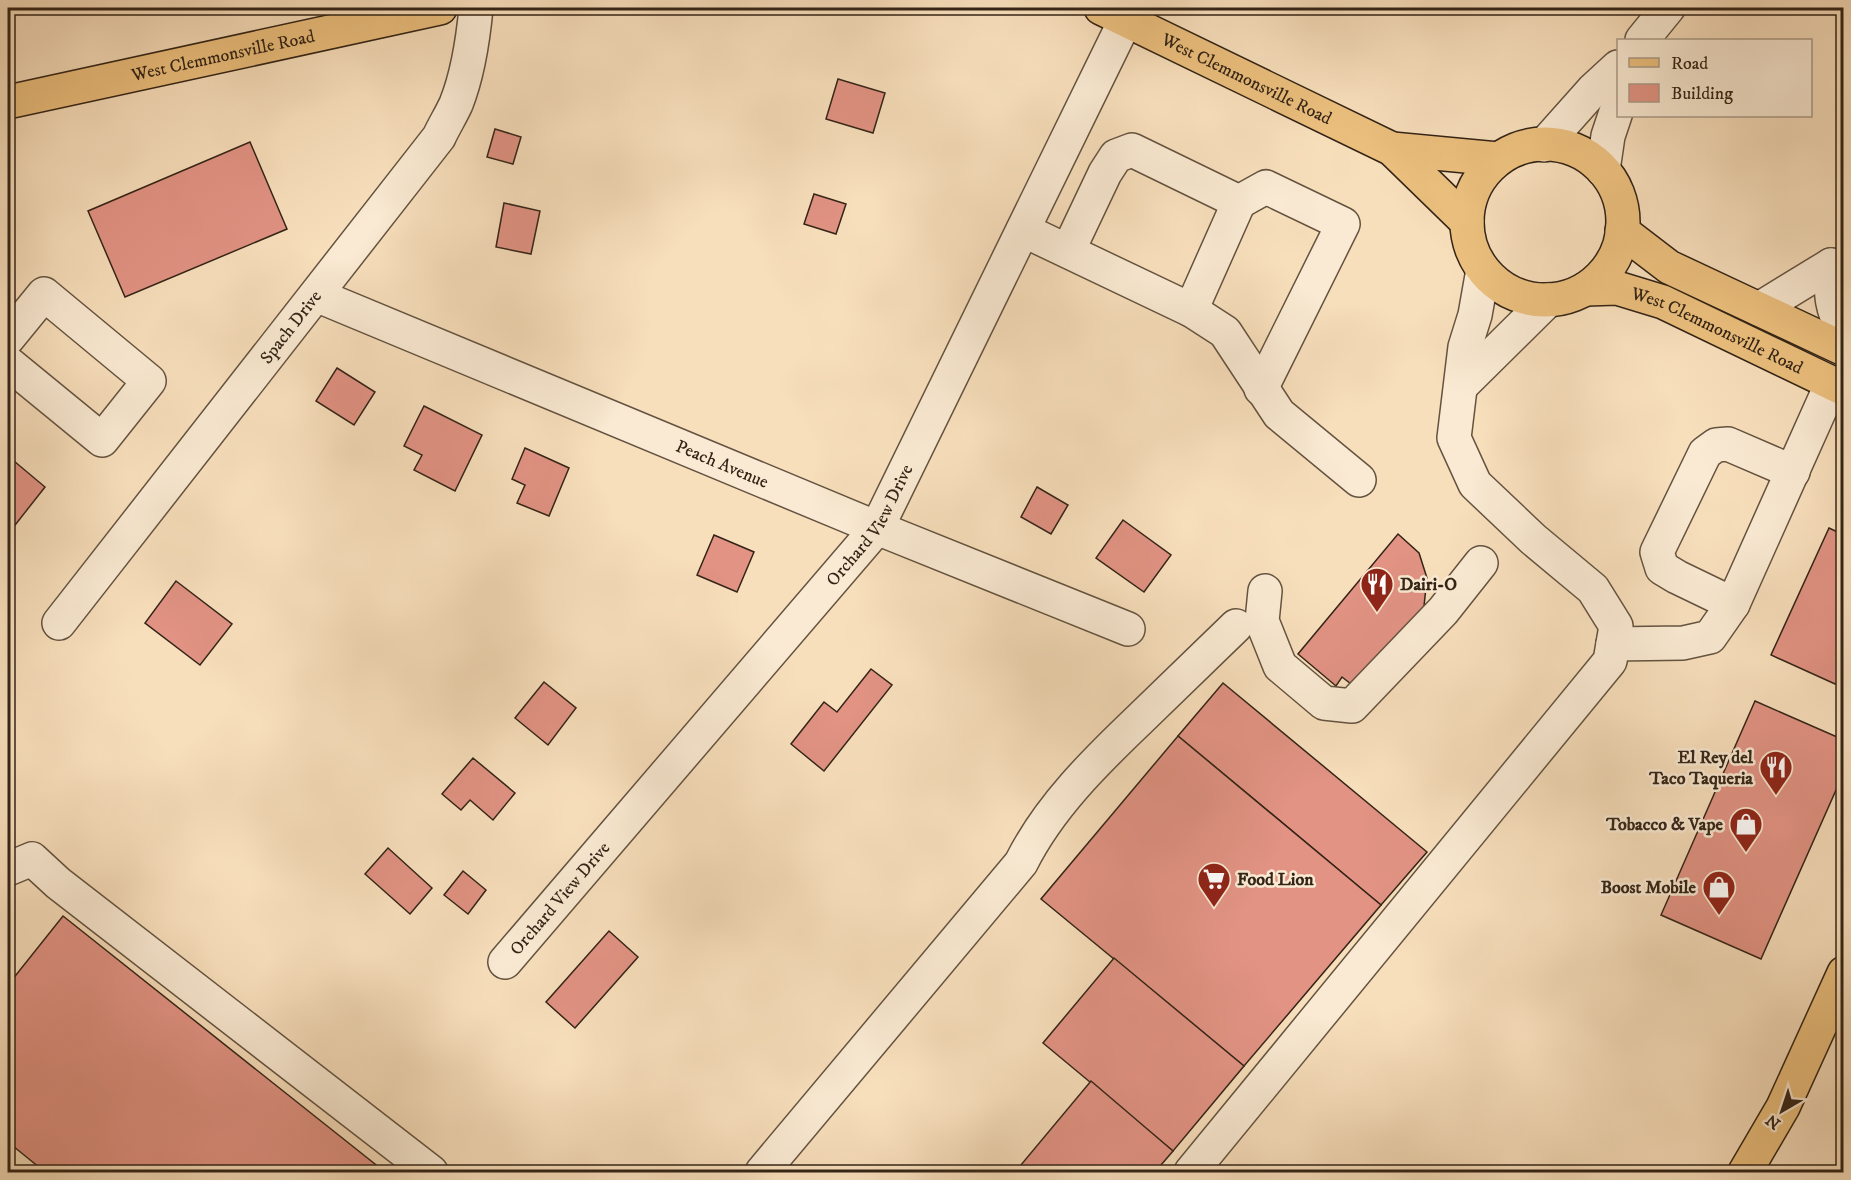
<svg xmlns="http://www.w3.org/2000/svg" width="1851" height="1180" font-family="'IM FELL DW Pica',serif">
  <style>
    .building { fill: #e29384; stroke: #332417; stroke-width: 1.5 }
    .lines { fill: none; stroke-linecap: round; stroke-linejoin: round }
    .minor-casing { stroke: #645340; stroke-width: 36 }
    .major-casing { stroke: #332417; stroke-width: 36 }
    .minor { stroke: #faead3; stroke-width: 33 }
    .major { stroke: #ecc07e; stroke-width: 33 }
    .labels { text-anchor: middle; stroke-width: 5; stroke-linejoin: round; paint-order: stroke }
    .street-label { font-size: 18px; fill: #332417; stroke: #faead3 }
    .poi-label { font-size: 18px; font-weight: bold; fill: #332417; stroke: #faead3; text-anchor: end }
  </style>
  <rect width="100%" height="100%" fill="#f8dfbc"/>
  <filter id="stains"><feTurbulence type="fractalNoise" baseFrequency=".00333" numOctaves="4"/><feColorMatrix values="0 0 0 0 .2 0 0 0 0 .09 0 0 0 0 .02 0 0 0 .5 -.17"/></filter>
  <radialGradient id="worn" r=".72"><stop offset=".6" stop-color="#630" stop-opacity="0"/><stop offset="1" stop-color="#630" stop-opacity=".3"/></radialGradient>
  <!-- building -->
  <g class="building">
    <path d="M838,79L885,93L873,133L826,119Z"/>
    <path d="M495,129L521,137L513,164L487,157Z"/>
    <path d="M250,142L287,229L125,297L88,211Z"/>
    <path d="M814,194L846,204L836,234L804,224Z"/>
    <path d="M504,203L540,211L531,254L496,247Z"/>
    <path d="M337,368L375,392L354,425L316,401Z"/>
    <path d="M424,406L482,435L455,491L414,470L422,455L404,446Z"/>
    <path d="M525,448L569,468L549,516L517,503L525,485L512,479Z"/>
    <path d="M8,456L45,487L8,534Z"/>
    <path d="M1037,487L1068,505L1051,534L1021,517Z"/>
    <path d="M1123,520L1171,555L1144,592L1096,558Z"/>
    <path d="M1829,528L1844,535V688L1771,655Z"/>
    <path d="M1398,534L1419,553L1427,578L1424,606L1418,620L1360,691L1342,677L1336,686L1298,654Z"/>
    <path d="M714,535L754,552L737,592L697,575Z"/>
    <path d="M176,581L232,624L200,665L145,623Z"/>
    <path d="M871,669L892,685L824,771L791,744L824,702L837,712Z"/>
    <path d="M544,682L576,708L548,745L515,718Z"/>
    <path d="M1223,683L1427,852L1381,905L1178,736Z"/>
    <path d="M1755,701L1844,740V772L1761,959L1661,915Z"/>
    <path d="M1178,736L1381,905L1244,1066L1041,899Z"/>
    <path d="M473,758L515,793L493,820L470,800L461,810L442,794Z"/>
    <path d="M388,848L432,888L410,914L365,874Z"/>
    <path d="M463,871L486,890L468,914L444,895Z"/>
    <path d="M63,916L385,1172H45L8,1142V985Z"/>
    <path d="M609,931L638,957L575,1028L546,1002Z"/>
    <path d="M1114,958L1244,1066L1173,1151L1043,1043Z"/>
    <path d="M1091,1081L1173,1151L1155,1172H1015Z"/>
  </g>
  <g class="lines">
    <defs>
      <g id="minor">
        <path d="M1642,40L1668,8"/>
        <path d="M1544,145L1593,90L1618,67"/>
        <path d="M1603,170L1608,136L1618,106"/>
        <path d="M1023,230L1191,310L1225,332L1279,414L1359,480"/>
        <path d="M1068,251L1105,173L1116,156L1132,150L1239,202L1266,187L1343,224L1261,389"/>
        <path d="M1831,265C1831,293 1830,306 1844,332"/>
        <path id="s1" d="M316,295L877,528L1128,629"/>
        <path d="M1759,309L1831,265"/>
        <path d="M1191,310L1239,202"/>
        <path d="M8,338L44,294L149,381L102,440L8,363"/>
        <path d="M1461,386L1548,300"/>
        <path d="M1265,591L1262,621L1280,666L1324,703L1352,706L1443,611L1481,563"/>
        <path d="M1733,604L1677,577L1662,568L1657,552L1705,453L1716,445L1728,444L1793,472"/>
        <path id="s2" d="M59,623L439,137C444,126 451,115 456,104C468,74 473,40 476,8"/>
        <path d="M1613,644L1683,643L1710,637L1733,604L1832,383"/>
        <path d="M8,869L32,859L58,883L431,1172"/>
        <path id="s3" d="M505,962L877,528L1126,19"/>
        <path d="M762,1172L1021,863C1049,807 1095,762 1140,719C1172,688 1204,657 1236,626"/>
        <path d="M1191,1172L1610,661L1616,626L1593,589L1533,539L1475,484L1454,438L1465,347L1475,315L1483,270"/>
      </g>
      <g id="major">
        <path id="s4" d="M1101,8L1392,149L1467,222"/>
        <path id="s5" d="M8,102L440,8"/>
        <circle cx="1545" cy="222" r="78"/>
        <path d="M1392,149L1498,159"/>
        <path d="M1622,231L1669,267L1844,349"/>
        <path id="s6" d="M1586,289L1617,288L1663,302L1844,389"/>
        <path d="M1745,1172L1783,1107L1844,973"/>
      </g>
    </defs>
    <!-- minor casing -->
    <use href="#minor" class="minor-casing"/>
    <!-- major casing -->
    <use href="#major" class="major-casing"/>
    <!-- minor -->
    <use href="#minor" class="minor"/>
    <!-- major -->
    <use href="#major" class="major"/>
  </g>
  <!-- icons -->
  <defs>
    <symbol id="restaurant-pin" viewBox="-11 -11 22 30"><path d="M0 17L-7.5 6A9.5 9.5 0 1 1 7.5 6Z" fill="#8f2418" stroke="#faead3"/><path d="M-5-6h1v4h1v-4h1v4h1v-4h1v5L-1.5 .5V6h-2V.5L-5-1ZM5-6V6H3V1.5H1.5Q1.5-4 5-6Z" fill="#fff"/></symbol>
    <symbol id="shop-pin" viewBox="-11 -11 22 30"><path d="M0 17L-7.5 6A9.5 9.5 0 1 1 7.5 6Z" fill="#8f2418" stroke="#faead3"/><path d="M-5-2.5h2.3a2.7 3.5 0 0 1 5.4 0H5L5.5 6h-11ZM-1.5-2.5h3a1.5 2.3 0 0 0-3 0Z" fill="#fff"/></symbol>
    <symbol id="supermarket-pin" viewBox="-11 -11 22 30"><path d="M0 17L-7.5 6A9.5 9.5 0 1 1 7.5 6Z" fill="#8f2418" stroke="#faead3"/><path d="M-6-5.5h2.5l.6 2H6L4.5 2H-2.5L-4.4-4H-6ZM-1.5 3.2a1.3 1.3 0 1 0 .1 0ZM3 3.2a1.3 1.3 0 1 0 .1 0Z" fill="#fff"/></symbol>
  </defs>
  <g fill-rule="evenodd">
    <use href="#restaurant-pin" x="1358" y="565" width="38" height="52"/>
    <use href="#restaurant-pin" x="1757" y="748" width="38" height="52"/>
    <use href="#shop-pin" x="1727" y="805" width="38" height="52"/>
    <use href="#supermarket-pin" x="1195" y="860" width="38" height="52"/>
    <use href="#shop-pin" x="1700" y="868" width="38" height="52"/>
  </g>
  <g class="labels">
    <!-- street labels -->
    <g class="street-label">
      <text dy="6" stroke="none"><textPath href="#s5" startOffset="220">West Clemmonsville Road</textPath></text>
      <text dy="6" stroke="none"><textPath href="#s4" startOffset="162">West Clemmonsville Road</textPath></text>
      <text dy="6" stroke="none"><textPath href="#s2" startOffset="376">Spach Drive</textPath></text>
      <text dy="6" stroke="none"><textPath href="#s6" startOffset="140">West Clemmonsville Road</textPath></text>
      <text dy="6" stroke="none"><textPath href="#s1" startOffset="440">Peach Avenue</textPath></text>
      <text dy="6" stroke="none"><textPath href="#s3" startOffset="570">Orchard View Drive</textPath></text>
      <text dy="6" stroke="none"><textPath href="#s3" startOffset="84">Orchard View Drive</textPath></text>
    </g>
    <!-- poi labels -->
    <g class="poi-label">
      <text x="1400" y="590" text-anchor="start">Dairi-O</text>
      <text x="1753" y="763">El Rey del<tspan x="1753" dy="21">Taco Taqueria</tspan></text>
      <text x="1723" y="830">Tobacco &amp; Vape</text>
      <text x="1237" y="885" text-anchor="start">Food Lion</text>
      <text x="1696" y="893">Boost Mobile</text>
    </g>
  </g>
  <!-- margin -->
  <rect width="1851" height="1180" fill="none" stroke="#f8dfbc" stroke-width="30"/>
  <rect x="9" y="9" width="1833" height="1162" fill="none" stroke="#332417" stroke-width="3"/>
  <rect x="15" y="15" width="1821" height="1150" fill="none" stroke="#332417" stroke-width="1.5"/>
  <!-- legend -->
  <rect x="1617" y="39" width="195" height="78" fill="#faead3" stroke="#aa9b88" stroke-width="1.5"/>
  <rect x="1629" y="58" width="30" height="9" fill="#ecc07e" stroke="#aa9b88" stroke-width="1.5"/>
  <text x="1671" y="69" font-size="18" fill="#332417">Road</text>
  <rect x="1629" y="84" width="30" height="18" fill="#e29384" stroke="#aa9b88" stroke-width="1.5"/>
  <text x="1671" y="99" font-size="18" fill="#332417">Building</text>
  <!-- north arrow -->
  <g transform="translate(1782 1111) rotate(219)" stroke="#faead3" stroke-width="4.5" paint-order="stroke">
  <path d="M0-4.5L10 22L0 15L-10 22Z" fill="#332417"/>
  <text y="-9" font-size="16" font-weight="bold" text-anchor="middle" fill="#332417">N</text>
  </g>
  <rect width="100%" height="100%" filter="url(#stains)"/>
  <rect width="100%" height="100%" fill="url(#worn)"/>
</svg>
